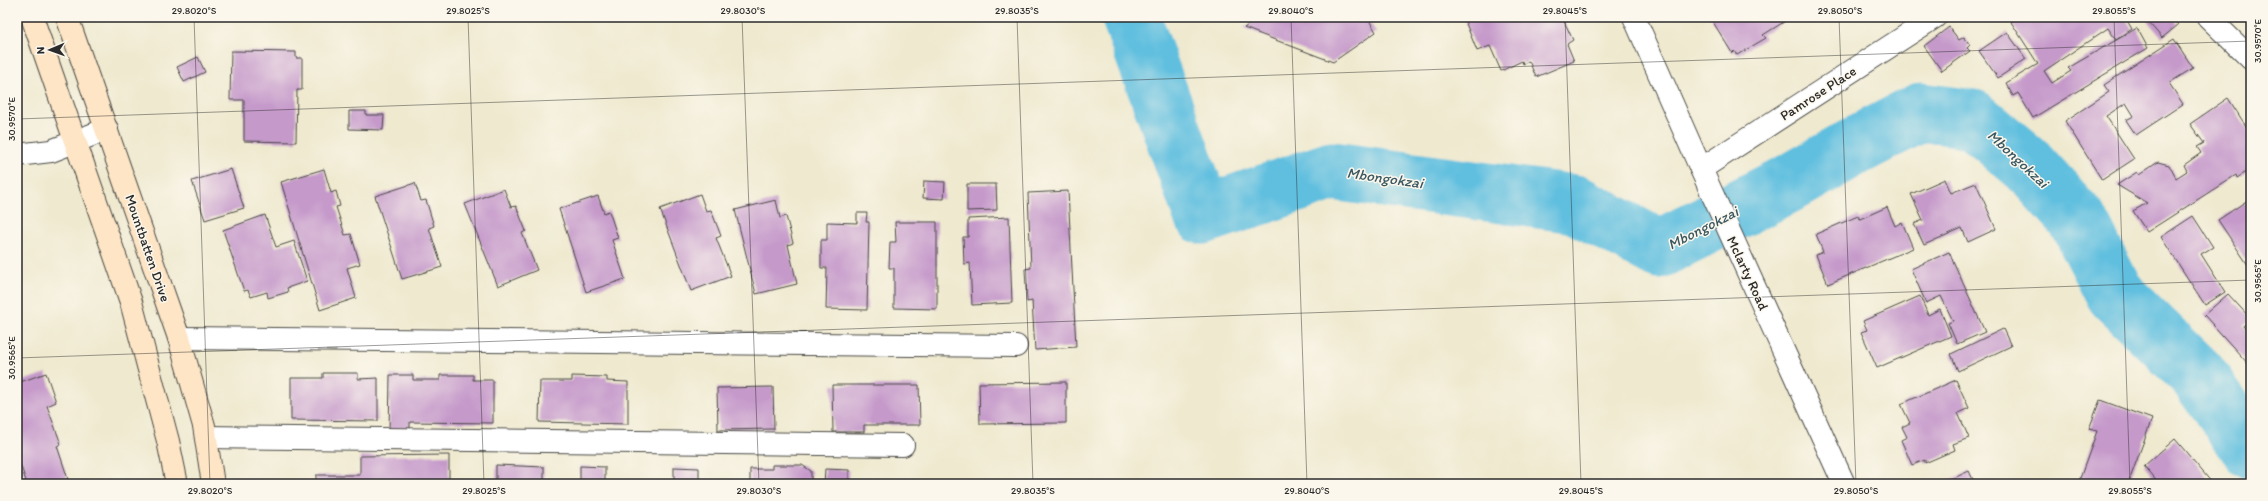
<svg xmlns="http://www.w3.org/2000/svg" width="2268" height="501" font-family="Itim,sans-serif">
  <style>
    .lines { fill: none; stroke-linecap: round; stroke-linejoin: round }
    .river { stroke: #60bfdf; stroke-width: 59 }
    .building { fill: #c599ca }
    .street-casing { stroke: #484844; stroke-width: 24 }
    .secondary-casing { stroke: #484844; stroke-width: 24 }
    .street { stroke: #fff; stroke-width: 22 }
    .secondary { stroke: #fde5c5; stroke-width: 22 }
    .ticks { fill: none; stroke: #2b2b2b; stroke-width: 1; stroke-opacity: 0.45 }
    .labels { text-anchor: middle; stroke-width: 3; stroke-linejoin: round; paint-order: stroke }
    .street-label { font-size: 14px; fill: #2b2b2b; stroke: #fbf7ec }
    .water-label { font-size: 15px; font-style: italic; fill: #3b5761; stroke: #fbf7ec }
    .neatline { fill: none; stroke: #2b2b2b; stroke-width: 1.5 }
    .ticks-label { font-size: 10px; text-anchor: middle; fill: #2b2b2b }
  </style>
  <rect width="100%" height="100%" fill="#fbf7ec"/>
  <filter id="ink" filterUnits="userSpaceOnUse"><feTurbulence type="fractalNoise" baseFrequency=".025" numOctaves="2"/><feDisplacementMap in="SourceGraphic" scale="8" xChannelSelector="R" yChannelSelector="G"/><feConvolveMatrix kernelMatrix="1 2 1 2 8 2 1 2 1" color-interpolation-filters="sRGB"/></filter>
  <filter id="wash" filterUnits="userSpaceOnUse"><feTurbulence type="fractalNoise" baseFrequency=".012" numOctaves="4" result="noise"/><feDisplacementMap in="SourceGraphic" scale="16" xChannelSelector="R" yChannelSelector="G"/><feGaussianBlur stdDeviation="0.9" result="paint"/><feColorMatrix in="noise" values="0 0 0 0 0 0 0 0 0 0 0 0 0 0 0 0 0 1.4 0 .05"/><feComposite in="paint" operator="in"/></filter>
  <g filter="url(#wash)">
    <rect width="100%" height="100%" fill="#efe9cf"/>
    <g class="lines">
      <!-- river -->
      <path class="river" d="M1131,17L1203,215L1332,171L1575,204L1659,249L1796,180L1852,148L1921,112L1973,119L2029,166L2077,219L2115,294L2197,374L2251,449"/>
    </g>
    <g id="blocks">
      <!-- building -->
      <g class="building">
        <path d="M1255,17H1367L1376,32L1333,62L1244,28L1256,19Z"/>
        <path d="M1474,17H1562L1573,40L1567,44L1574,61L1536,77L1529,61L1523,64L1522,61L1501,71L1490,46L1477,51L1465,21Z"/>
        <path d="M1710,17H1789L1790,18L1763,35L1766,38L1737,55L1734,51L1732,53Z"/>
        <path d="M2019,17H2125L2132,29L2116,40L2108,28L2044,71L2052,83L2071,71L2068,68L2137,28L2148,48L2033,118L2018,93L2013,96L2006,83L2038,64L2011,22Z"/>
        <path d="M2144,17H2171L2178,25L2162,38Z"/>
        <path d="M1949,27L1959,40L1964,37L1970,45L1967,48L1970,51L1942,71L1924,46Z"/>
        <path d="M2007,32L2026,59L1998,78L1979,51Z"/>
        <path d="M2174,39L2193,68L2169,83L2183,104L2136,135L2126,120L2134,116L2126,103L2106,116L2134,159L2102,180L2065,121L2109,92L2104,85Z"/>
        <path d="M231,51L296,52V58H302V90H297L296,142L244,141V100H230Z"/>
        <path d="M198,57L205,72L184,82L177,67Z"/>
        <path d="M2228,98L2251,134V169L2237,178L2236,175L2147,232L2133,211L2147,203L2117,185L2137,172L2139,175L2158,162L2169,165L2176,178L2187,171L2184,165L2201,153L2197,147L2204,143L2190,124Z"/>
        <path d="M349,111H366V115H384L383,130L349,129Z"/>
        <path d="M231,169L244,208L205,220L192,181Z"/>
        <path d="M324,169L331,193L336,191L340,206L336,207L345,235L351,234L360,264L347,268L356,298L320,310L281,182Z"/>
        <path d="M1945,179L1951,193L1976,183L1996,229L1968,242L1962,228L1924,245L1914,224L1923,220L1911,194Z"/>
        <path d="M924,181L945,182L944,199L923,198Z"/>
        <path d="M415,183L421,201L426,200L434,226L429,228L442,267L402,279L375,196Z"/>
        <path d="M967,184H996L997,210L967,211Z"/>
        <path d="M504,189L511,207L516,206L526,231L522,233L537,270L498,286L465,204Z"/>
        <path d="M1068,191L1076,347L1035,350L1032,301L1027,302L1025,269L1031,268L1028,193Z"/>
        <path d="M700,194L706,211L711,210L721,236L716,238L731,276L691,291L660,209Z"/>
        <path d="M598,196L604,213L609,211L618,238L612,240L625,279L586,292L559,209Z"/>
        <path d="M2251,198V267L2250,268L2218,220Z"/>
        <path d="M776,200L780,218L786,216L793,243L788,245L797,284L756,294L735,210Z"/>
        <path d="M1887,207L1895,226L1902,222L1913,248L1828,284L1816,255L1823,252L1816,234L1858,216L1860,219Z"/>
        <path d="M857,213H867L866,222H869L867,310L826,309L827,268H821V240H827V222L857,223Z"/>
        <path d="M265,215L276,247L294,241L307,281L287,288L288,292L268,298L267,292L251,297L248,290L244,291L223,230Z"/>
        <path d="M2193,216L2213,247L2201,254L2225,292L2205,305L2161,237Z"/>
        <path d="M1009,217L1012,303L972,305L970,263L964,264L963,237H968V219Z"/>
        <path d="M895,222H937V309L894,308V268H889L890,242H896Z"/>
        <path d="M1949,252L1985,332L1957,344L1948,323L1953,321L1941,296L1926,303L1911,269Z"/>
        <path d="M2228,294L2251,319L2243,326L2251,335V367L2204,315Z"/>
        <path d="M1920,296L1928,315L1940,309L1951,336L1877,368L1861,332L1867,330L1863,321Z"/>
        <path d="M2003,329L2011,346L1958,371L1951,354Z"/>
        <path d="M46,373L56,402L47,406L61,444L57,446L68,479L54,484H27L17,455V383Z"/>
        <path d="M323,373H358V379L378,378V421L291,420V378H323Z"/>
        <path d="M390,375H413V380H440V375H473V380H493V423L410,422V434L389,433Z"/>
        <path d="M572,376L607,377V381L628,382V424L539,422L540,381H572Z"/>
        <path d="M1956,380L1969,408L1958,413L1969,438L1953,444L1955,450L1925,463V460L1912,465L1901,440L1907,437L1902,427L1910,423L1901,404Z"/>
        <path d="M1066,382V423L980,424L979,383Z"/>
        <path d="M832,385H919L920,425H864V432H833Z"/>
        <path d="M773,387L774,429L718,430L717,388Z"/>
        <path d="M2100,400L2152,419L2128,484H2078L2097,431L2089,429Z"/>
        <path d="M2175,439L2213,484H2159L2144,466Z"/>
        <path d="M449,455V484H316V475H360V456Z"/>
        <path d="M496,465L544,467V484H496Z"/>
        <path d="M772,465H802L811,471V484H750V469H772Z"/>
        <path d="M580,466L605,467V484H580Z"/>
        <path d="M674,467L699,468V484H674Z"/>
        <path d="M825,469L849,470V484H824Z"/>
        <path d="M1969,471L1975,484H1941Z"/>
      </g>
    </g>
  </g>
  <g filter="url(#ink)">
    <use href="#blocks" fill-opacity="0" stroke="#484844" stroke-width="1"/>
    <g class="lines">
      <defs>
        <g id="street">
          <path d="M1634,17L1701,169L1844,484"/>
          <path d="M2208,17L2251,59"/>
          <path d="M17,155L51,151L107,129"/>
          <path d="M1701,169L1935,17"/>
          <path d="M179,338L1016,346"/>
          <path d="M206,437L903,445"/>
        </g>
        <g id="secondary">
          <path d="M32,17L131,302L168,441L177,484"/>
          <path d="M67,17L179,338L204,426L213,484"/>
        </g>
      </defs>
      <!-- street casing -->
      <use href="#street" class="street-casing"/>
      <!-- secondary casing -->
      <use href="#secondary" class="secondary-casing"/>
      <!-- street -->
      <use href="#street" class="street"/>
      <!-- secondary -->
      <use href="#secondary" class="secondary"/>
    </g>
  </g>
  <!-- ticks -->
  <path class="ticks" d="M194,17L210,484M468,17L484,484M742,17L759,484M1017,17L1033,484M1291,17L1307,484M1565,17L1581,484M1839,17L1856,484M2114,17L2130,484M17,119L2251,41M17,358L2251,280"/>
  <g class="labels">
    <!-- street labels -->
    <g class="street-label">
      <text transform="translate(1818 93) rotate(-33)" y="5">Pamrose Place</text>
      <text transform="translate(148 248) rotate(71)" y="5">Mountbatten Drive</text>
      <text transform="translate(1748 273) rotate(65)" y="5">Mclarty Road</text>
    </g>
    <!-- water labels -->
    <g class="water-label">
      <text transform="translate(2018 159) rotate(43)" y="5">Mbongokzai</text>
      <text transform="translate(1385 178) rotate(8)" y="5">Mbongokzai</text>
      <text transform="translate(1703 228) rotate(-27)" y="5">Mbongokzai</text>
    </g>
  </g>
  <!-- margin -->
  <rect width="2268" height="501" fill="none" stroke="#fbf7ec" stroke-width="44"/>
  <!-- north arrow -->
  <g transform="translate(50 50) rotate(268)" stroke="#fbf7ec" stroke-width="3" paint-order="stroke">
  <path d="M0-3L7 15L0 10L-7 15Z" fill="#2b2b2b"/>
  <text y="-6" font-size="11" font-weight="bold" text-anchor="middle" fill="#2b2b2b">N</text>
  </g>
  <rect x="22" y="22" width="2224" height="457" class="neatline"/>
  <g class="ticks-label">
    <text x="194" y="14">29.8020°S</text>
    <text x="468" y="14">29.8025°S</text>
    <text x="743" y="14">29.8030°S</text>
    <text x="1017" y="14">29.8035°S</text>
    <text x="1291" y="14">29.8040°S</text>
    <text x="1565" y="14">29.8045°S</text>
    <text x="1840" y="14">29.8050°S</text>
    <text x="2114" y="14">29.8055°S</text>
    <text transform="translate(2257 41) rotate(-90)" y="4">30.9570°E</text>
    <text transform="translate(11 119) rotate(-90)" y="4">30.9570°E</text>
    <text transform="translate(2257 281) rotate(-90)" y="4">30.9565°E</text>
    <text transform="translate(11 358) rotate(-90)" y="4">30.9565°E</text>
    <text x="210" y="494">29.8020°S</text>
    <text x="484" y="494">29.8025°S</text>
    <text x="759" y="494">29.8030°S</text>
    <text x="1033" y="494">29.8035°S</text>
    <text x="1307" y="494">29.8040°S</text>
    <text x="1581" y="494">29.8045°S</text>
    <text x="1856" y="494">29.8050°S</text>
    <text x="2130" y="494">29.8055°S</text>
  </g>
</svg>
